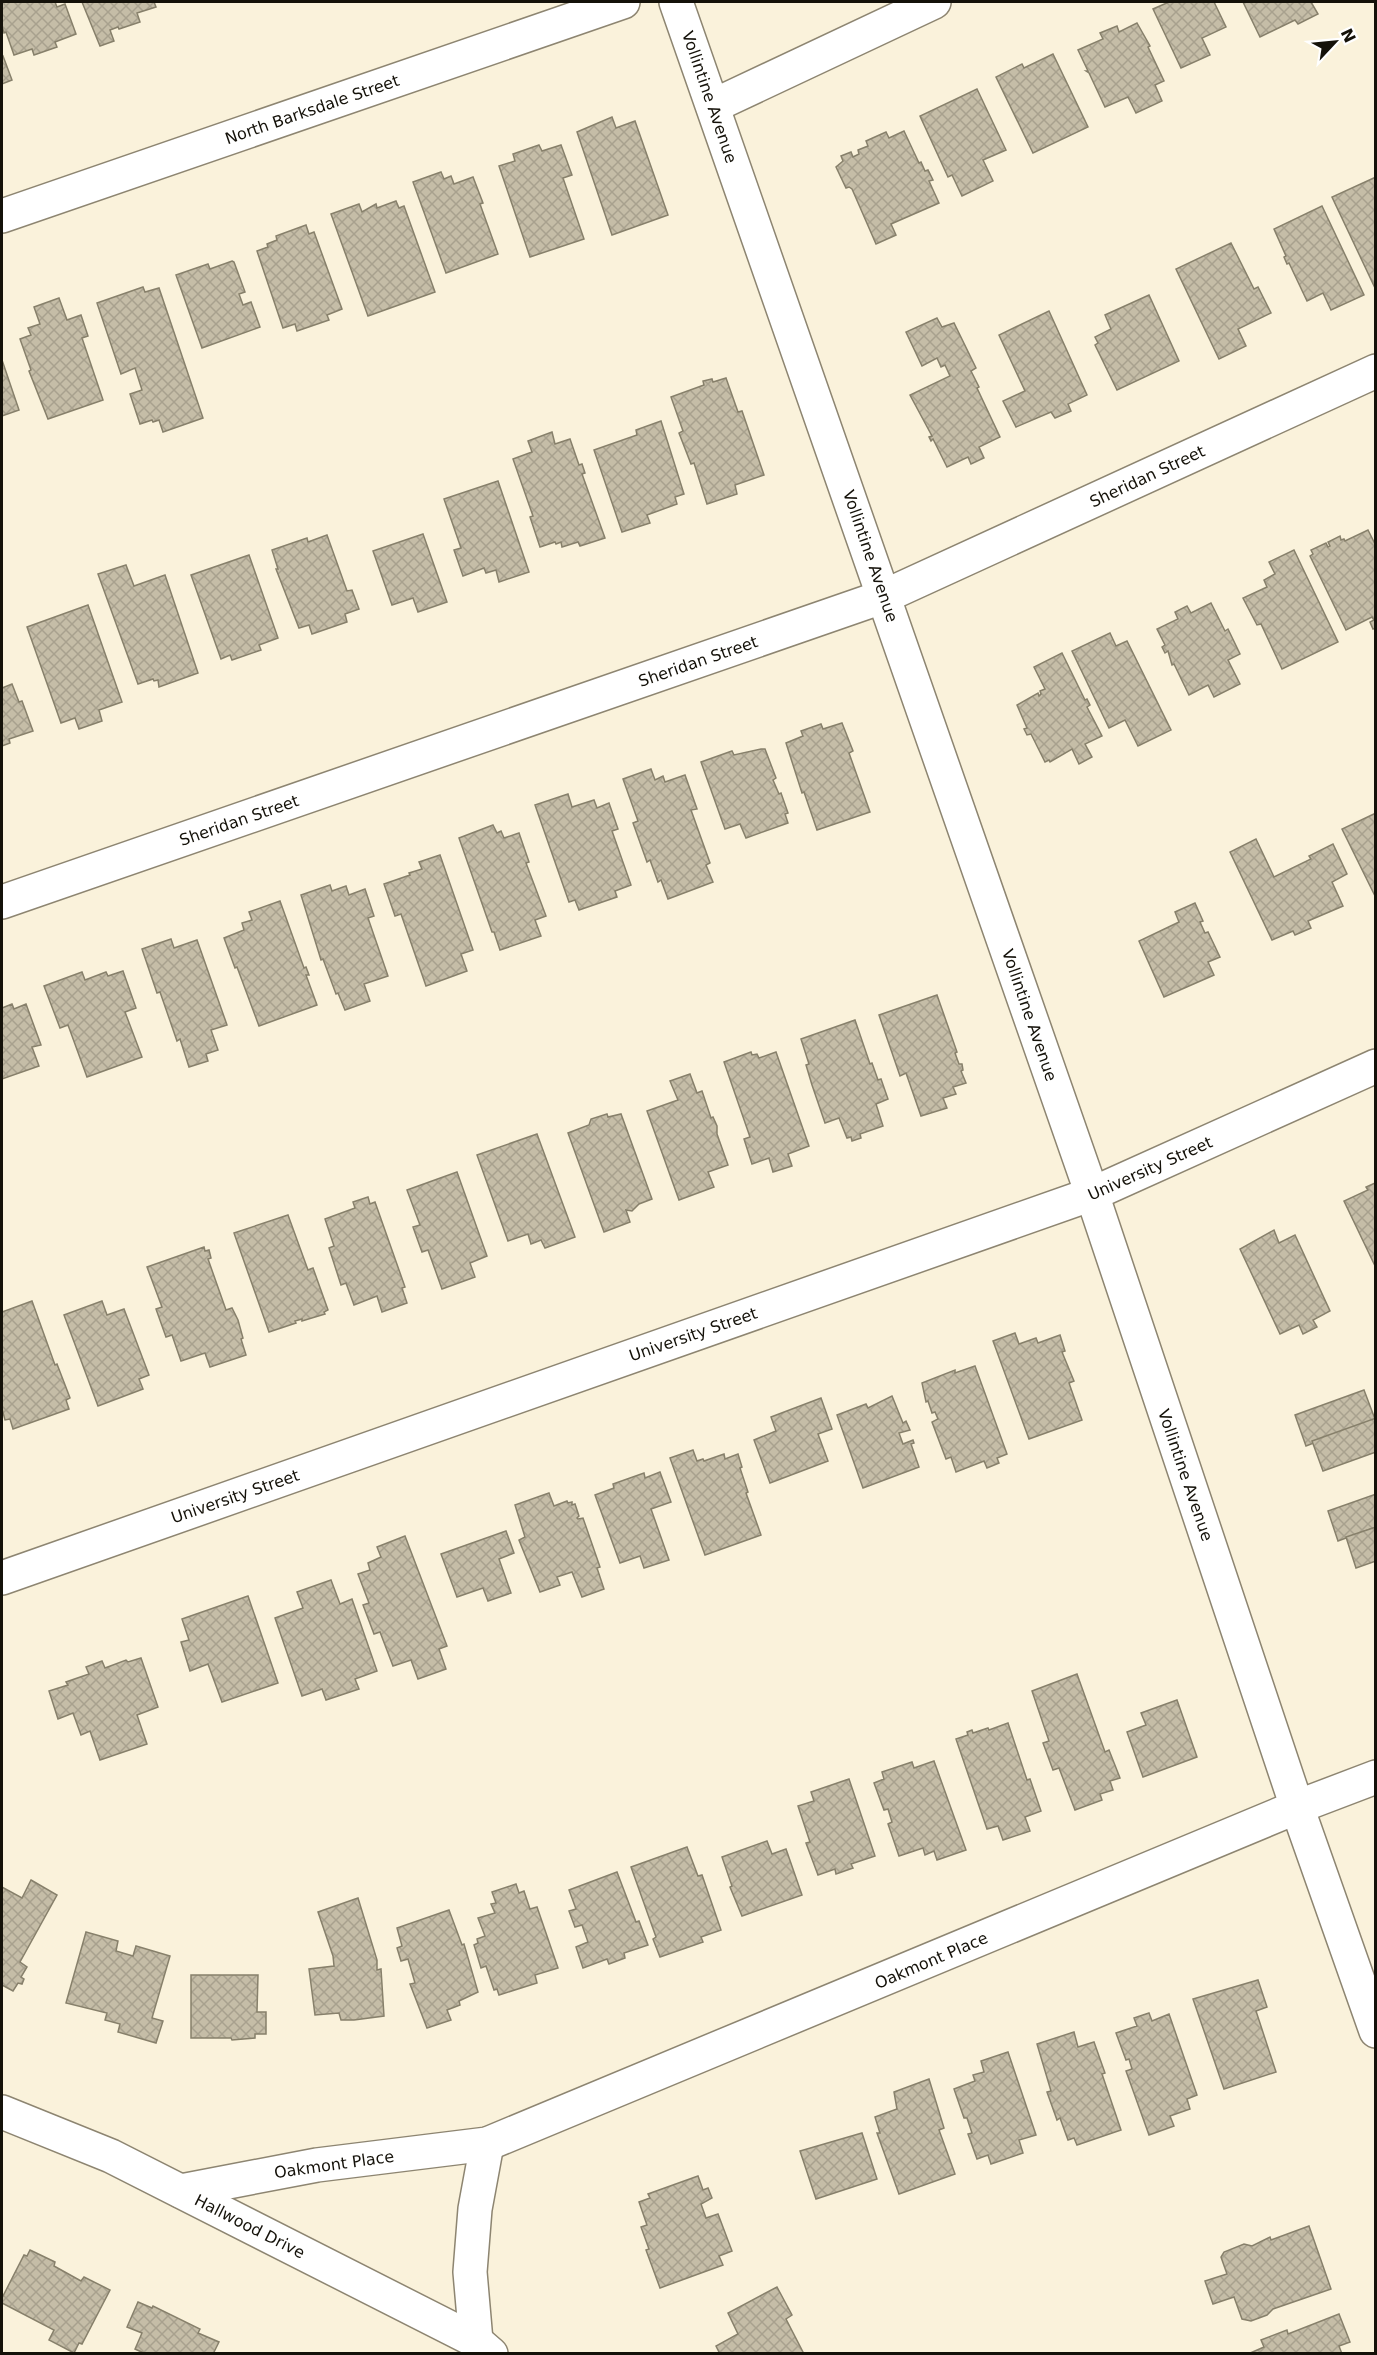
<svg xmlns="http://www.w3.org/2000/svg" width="1377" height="2355" font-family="'DejaVu Sans',sans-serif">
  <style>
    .building { fill: url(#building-cross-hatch); stroke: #87806b; stroke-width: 1.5 }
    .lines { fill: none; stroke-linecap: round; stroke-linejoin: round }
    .minor-casing { stroke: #8d8571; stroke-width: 36 }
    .minor { stroke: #fff; stroke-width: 33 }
    .labels { text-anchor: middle; stroke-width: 5; stroke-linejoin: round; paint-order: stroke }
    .street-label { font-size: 16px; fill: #141109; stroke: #fff }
  </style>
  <defs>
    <pattern id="building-cross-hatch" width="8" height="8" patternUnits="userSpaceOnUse" patternTransform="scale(1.5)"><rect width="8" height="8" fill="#c5bda7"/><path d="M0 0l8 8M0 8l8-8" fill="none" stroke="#a8a18e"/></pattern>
  </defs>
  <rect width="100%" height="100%" fill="#faf2db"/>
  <!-- building -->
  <g class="building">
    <path d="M2,2H55L57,7L65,4L76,34L55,42L57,47L34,55L32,49L14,55L6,32L4,33L2,26Z"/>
    <path d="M82,2H154L156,7L137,13L140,22L119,29L118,27L110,30L114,41L100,46Z"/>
    <path d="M1169,2H1214L1226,27L1202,38L1210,55L1181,68L1153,9Z"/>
    <path d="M1243,2H1311L1318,14L1298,24L1295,20L1260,37Z"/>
    <path d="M1137,23L1150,46L1148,47L1164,81L1155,85L1162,101L1136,113L1128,97L1105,107L1089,73L1086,71H1088L1078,50L1103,39L1100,33L1117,26L1119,32Z"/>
    <path d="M1053,54L1088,127L1033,153L996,77L1022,64L1024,68Z"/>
    <path d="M3,56L12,80L2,84V57Z"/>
    <path d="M977,89L1006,150L983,160L993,181L962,196L952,175L948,177L920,116Z"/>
    <path d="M612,117L616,128L635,121L668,215L612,235L577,132Z"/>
    <path d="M904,131L919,163L921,162L925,171L928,170L933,180L929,181L939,203L891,224L896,235L876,244L852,189L849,187L846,188L836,167L843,161L841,156L851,152L853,157L859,154L858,150L868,146L866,141L886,132L889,138Z"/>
    <path d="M539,145L542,151L561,145L572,175L563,178L584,239L530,257L499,166L515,161L513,154Z"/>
    <path d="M441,172L444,179L451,176L454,184L473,177L483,203L480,204L498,254L446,273L413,182Z"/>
    <path d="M1376,177V288H1375L1332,197Z"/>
    <path d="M396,201L399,208L404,206L435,292L368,316L331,214L359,204L362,212L376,204L377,208Z"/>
    <path d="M1322,206L1364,295L1331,310L1323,293L1307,301L1289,263L1287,264L1284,257L1286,256L1274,229Z"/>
    <path d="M306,225L309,234L314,232L342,309L327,315L329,320L297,331L295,324L283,328L257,251L268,247L267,244L277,240L276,236Z"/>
    <path d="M1231,243L1254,289L1258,287L1271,313L1238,329L1246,346L1219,359L1176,269Z"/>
    <path d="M232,261L234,262L245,292L239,294L243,305L251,302L260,327L202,348L176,275L208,264L210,269Z"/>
    <path d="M143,287L145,292L159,288L203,418L163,432L159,420L153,422L152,420L140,424L130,394L142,390L135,368L121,374L97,303Z"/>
    <path d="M1149,295L1179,361L1117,390L1095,345L1098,343L1095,337L1111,329L1105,315Z"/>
    <path d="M59,298L67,320L81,315L88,336L82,338L103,400L48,419L29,371L31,370L20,339L31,335L28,328L40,324L34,307Z"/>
    <path d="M1049,311L1087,395L1068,404L1071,411L1055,418L1051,412L1016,427L1003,401L1025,391L999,335Z"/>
    <path d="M937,318L942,327L954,323L976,368L971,371L979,387L977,388L1000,437L979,447L984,458L971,464L968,457L947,467L933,439L931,441L929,437L932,436L910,395L950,376L945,365L941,367L937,358L922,366L906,332Z"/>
    <path d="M2,360L19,410L2,416Z"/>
    <path d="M726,378L738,412L742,411L764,475L735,485L737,494L707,504L694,463L691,464L679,433L683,431L671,397L704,385L703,381L712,379L713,382Z"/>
    <path d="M661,421L684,494L675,497L677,504L647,515L650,523L622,532L594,450L637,435L636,430Z"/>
    <path d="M552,432L555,444L570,439L579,465L582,464L585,473L582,474L605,538L580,546L578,542L562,547L561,542L556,544L555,542L540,547L530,517L533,516L513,459L532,452L528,441Z"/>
    <path d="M498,481L529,572L499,582L496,570L486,573L484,568L463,576L454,550L461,548L444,499Z"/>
    <path d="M1368,530L1376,546V628L1373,629L1370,622L1374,620L1372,617L1346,630L1310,556L1313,554L1311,550L1326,543L1328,547L1330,546L1328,542L1340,536L1341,540L1344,539L1345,541Z"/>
    <path d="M423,534L447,602L418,612L413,598L392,605L373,551Z"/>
    <path d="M327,535L347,591L352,590L359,609L345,614L347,622L312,634L309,625L299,628L276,569H278L272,550L307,538L308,542Z"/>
    <path d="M1294,550L1338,642L1282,669L1261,624L1257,625L1243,598L1267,587L1264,580L1275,574L1269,562Z"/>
    <path d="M249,555L278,638L259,645L261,650L232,660L230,655L221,659L191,575Z"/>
    <path d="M126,565L134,586L165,575L198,673L159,687L158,680L154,681L153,679L138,684L98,574Z"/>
    <path d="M1211,603L1225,631L1228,629L1240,654L1228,660L1240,684L1214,697L1208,685L1189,695L1174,664L1172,665L1168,651L1165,653L1162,647L1165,645L1157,629L1178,619L1175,612L1187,606L1191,613Z"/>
    <path d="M88,605L122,702L99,710L102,721L79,729L75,718L61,723L27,627Z"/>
    <path d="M1110,633L1116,646L1127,641L1171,730L1138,746L1125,720L1109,728L1072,651Z"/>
    <path d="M1062,653L1085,700L1087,699L1090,705L1087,707L1102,736L1085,744L1092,757L1079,764L1072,749L1050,762L1049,760L1045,762L1031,734L1027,735L1024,729L1027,728L1017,705L1038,693L1039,696L1041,694L1040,691L1045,689L1034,667Z"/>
    <path d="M12,684L19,702L22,701L33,731L9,739L10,743L2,746V688Z"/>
    <path d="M842,723L853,751L849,753L870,812L817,830L804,792L802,793L786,743L803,736L801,731L821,724L823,729Z"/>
    <path d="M761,749H765L776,778L773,780L779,794L781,793L788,813L785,814L788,823L746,838L740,824L725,829L701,762L732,751L734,755Z"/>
    <path d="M651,769L655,780L663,776L665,782L685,775L697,809L691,810L710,863L706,865L713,882L668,899L661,880L658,882L650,860L647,862L633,823L638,821L623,779Z"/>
    <path d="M568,794L572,807L594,800L597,808L609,803L618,829L612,831L631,885L615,891L617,897L579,910L575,900L569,902L535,805Z"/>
    <path d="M1376,813V898L1342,829Z"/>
    <path d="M493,825L497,833L501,831L504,838L519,833L529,862L526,863L546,916L535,920L541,936L500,950L494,932H492L459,838Z"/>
    <path d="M1256,839L1274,877L1311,859L1309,856L1333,844L1347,874L1332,882L1343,906L1308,921L1311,928L1295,935L1293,931L1272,940L1230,852Z"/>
    <path d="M440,855L473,950L461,954L467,971L426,986L401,914L395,916L384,884L410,875L409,873L422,869L419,862Z"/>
    <path d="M330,885L332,891L346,886L349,895L365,889L374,916L368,918L388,976L364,984L370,1001L345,1010L338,993L336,994L323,959L321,960L301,895Z"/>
    <path d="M280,901L304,968L306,967L309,975H306L317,1005L259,1026L237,967L235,968L224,938L244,930L242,923L252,920L249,912Z"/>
    <path d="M1195,903L1203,921L1200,922L1205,933L1208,932L1220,957L1208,962L1214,975L1164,997L1139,941L1179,922L1175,912Z"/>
    <path d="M171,939L174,948L197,940L227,1025L211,1030L218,1050L206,1054L208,1061L189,1067L180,1039L177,1041L160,992L157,993L142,949Z"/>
    <path d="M123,971L136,1008L125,1012L142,1057L87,1077L68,1025L60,1028L44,986L82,972L85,980L106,972L108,976Z"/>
    <path d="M937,995L957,1052L955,1053L959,1064H962L963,1070L961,1071L966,1083L953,1087L956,1094L943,1098L947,1108L921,1116L906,1073L900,1076L879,1015Z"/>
    <path d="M12,1004L14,1009L26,1004L41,1045L32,1047L39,1066L2,1079V1008Z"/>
    <path d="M855,1020L870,1064L872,1063L878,1080L881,1079L888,1099L876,1104L883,1126L860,1134L861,1138L852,1141L851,1137L847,1138L839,1118L825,1123L812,1085L806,1065L809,1064L801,1039Z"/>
    <path d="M751,1052L752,1055L757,1054L759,1058L776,1052L809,1146L788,1154L792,1166L773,1172L769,1158L752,1164L744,1139L750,1137L724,1062Z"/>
    <path d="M690,1074L697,1093L702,1091L711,1118L713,1117L717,1126V1134L728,1165L708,1172L714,1187L679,1200L647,1111L678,1100L670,1081Z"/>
    <path d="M607,1114L608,1117L621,1114L652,1199L639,1204L632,1211L626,1210L630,1222L604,1232L568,1133L589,1125L591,1119Z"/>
    <path d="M537,1134L575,1237L545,1248L541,1240L531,1244L528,1234L508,1241L477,1155Z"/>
    <path d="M457,1172L487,1256L470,1263L475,1277L442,1289L428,1250L422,1252L413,1227L420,1225L407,1190Z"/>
    <path d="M1375,1183H1376V1268L1344,1201L1368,1190L1366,1187Z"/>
    <path d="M368,1197L370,1204L375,1202L405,1287L402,1288L407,1303L382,1312L377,1296L354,1305L346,1283L341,1285L329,1248L334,1246L325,1219L355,1208L353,1202Z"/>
    <path d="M288,1215L308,1270L313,1268L328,1310L324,1312L325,1314L302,1321V1319L295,1321L296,1323L269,1332L234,1233Z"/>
    <path d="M1274,1230L1279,1243L1295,1235L1330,1311L1313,1320L1317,1327L1303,1334L1299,1325L1280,1334L1240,1249Z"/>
    <path d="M204,1247L205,1251L209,1250L211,1258L208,1259L226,1310L232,1308L238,1320L243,1338L241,1339L246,1355L210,1367L205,1353L181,1361L172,1335L166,1337L156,1309L162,1307L147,1267Z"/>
    <path d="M32,1301L55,1365L57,1364L70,1398L66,1400L69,1409L13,1429L10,1419L5,1420L2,1409V1312Z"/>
    <path d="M102,1301L107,1315L124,1309L149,1375L139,1379L143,1389L98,1406L64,1315Z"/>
    <path d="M1015,1333L1019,1344L1036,1338L1038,1343L1060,1335L1065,1351L1062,1352L1074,1381L1069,1383L1082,1420L1029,1439L993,1341Z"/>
    <path d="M975,1366L1007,1454L997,1458L999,1463L987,1468L984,1461L956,1472L951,1457L946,1459L932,1422L938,1419L935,1412L932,1413L928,1401L926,1402L922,1383L955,1370V1373Z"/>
    <path d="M1364,1390L1375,1419L1306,1446L1295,1415Z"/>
    <path d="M892,1396L903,1423L906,1421L910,1430L899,1433L903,1444L913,1440L914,1443L911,1444L919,1467L863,1488L837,1415L866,1404L868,1408Z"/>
    <path d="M821,1398L832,1429L818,1434L828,1461L770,1483L754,1440L776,1431L771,1417Z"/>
    <path d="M1376,1418V1452L1323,1471L1312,1441Z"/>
    <path d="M693,1450L697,1461L703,1459L704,1461L724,1454L725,1459L738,1454L742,1467L740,1468L748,1492L746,1493L761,1535L705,1555L670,1458Z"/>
    <path d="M660,1472L671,1502L651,1509L669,1560L644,1568L640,1556L620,1563L595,1495L614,1488L613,1484L644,1473L645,1478Z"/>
    <path d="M549,1493L554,1506L567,1501L568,1503L572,1502V1505L575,1504L579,1516L577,1518L578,1519L583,1518L600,1567L597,1568L604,1589L582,1597L572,1572L557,1577L560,1585L540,1592L519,1540L525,1537L515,1505Z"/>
    <path d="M1376,1494V1527L1338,1541L1328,1511Z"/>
    <path d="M1376,1527V1561L1356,1568L1346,1537Z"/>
    <path d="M506,1531L514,1553L499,1559L511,1593L488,1601L483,1588L457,1597L441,1554Z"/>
    <path d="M405,1536L447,1646L439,1649L446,1669L418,1679L411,1660L393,1666L380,1632L374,1634L363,1605L369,1603L358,1574L370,1570L368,1563L381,1557L377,1547Z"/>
    <path d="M331,1580L340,1604L352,1599L377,1671L355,1679L359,1689L326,1700L322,1689L302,1696L275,1618L303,1608L297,1592Z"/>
    <path d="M248,1596L278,1683L222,1702L208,1664L190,1671L181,1642L189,1640L182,1619Z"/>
    <path d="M141,1658L158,1707L137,1715L147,1744L100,1760L90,1731L81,1735L73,1713L58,1719L49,1691L68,1685L66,1682L89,1674L86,1667L102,1661L105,1668L126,1660L128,1662Z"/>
    <path d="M1077,1674L1105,1752L1109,1750L1120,1778L1110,1781L1113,1790L1100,1794L1102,1800L1075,1810L1059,1768L1053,1770L1043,1743L1049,1741L1032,1691Z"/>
    <path d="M1177,1700L1197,1757L1143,1777L1127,1732L1146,1725L1141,1713Z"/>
    <path d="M1008,1723L1027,1780L1030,1779L1041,1811L1025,1817L1030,1831L1003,1840L998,1826L987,1829L956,1739L968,1735L967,1732L972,1730L973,1733L988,1728L989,1730Z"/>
    <path d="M934,1761L966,1850L937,1860L934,1851L925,1855L923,1848L899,1856L888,1824L892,1822L888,1809L884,1810L874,1783L884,1779L882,1772L912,1762L914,1768Z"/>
    <path d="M849,1779L875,1856L851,1864L853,1868L836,1874L835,1869L818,1875L806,1843L810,1842L798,1806L814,1801L811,1792Z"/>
    <path d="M767,1841L772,1854L786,1849L802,1895L742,1916L730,1887L732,1886L722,1857Z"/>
    <path d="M687,1847L698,1876L702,1875L721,1930L701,1937L703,1942L660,1957L653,1939L656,1937L631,1867Z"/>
    <path d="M617,1872L636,1922L639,1921L648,1945L624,1953L625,1958L609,1964L607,1959L583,1968L576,1947L588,1942L582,1925L575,1927L569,1911L576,1909L569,1890Z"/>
    <path d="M31,1880L57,1895L20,1962L27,1967L21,1977L24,1979L22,1984L18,1983L13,1991L2,1985V1887L22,1898Z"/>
    <path d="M516,1884L519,1893L524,1891L530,1909L537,1907L558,1968L535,1975L537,1983L499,1995L497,1989L494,1990L486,1966L481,1968L474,1945L478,1943L477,1939L485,1936L478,1918L495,1913L491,1904L496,1903L492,1892Z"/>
    <path d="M358,1898L377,1960V1970L381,1969L384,2016L354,2020H341L339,2013L315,2015L309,1969L334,1966L333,1956L318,1912Z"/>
    <path d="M449,1910L462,1945L464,1944L478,1992L459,2001L460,2005L447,2010L451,2020L427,2028L410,1984L415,1983L408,1959L401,1961L397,1948L402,1946L397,1928Z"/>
    <path d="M86,1932L118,1941L116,1951L133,1956L136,1946L170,1956L152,2018L163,2021L156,2043L118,2032L120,2024L105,2020L107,2013L66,2003Z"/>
    <path d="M191,1975H258L257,2012H266V2034H255V2038L232,2040L231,2038H191Z"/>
    <path d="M1258,1980L1267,2007L1256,2011L1276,2072L1224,2089L1193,1999Z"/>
    <path d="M1149,2013L1152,2021L1169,2014L1197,2095L1187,2099L1190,2109L1170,2116L1174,2126L1149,2135L1126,2071L1132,2069L1129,2059L1126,2060L1116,2033L1137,2026L1134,2018Z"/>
    <path d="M1074,2032L1078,2047L1094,2042L1105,2073L1102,2074L1121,2130L1077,2145L1074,2138L1068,2140L1060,2118L1057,2120L1047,2092L1051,2091L1037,2044Z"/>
    <path d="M1008,2052L1036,2135L1019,2140L1023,2153L991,2164L988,2155L977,2159L968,2134L972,2133L967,2118H964L954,2089L975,2081L973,2075L984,2072L981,2061Z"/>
    <path d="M929,2079L944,2128L939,2130L955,2174L899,2194L877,2133H880L875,2117L897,2109L894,2092Z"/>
    <path d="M862,2133L877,2179L816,2199L800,2151Z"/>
    <path d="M698,2176L703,2190L708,2188L712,2198L701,2204L706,2218L718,2214L732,2251L719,2256L723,2265L660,2288L646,2250L649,2249L641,2227L647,2225L639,2202L650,2198L648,2194Z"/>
    <path d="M1309,2226L1331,2289L1273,2309L1267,2315L1251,2321L1242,2319L1234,2297L1213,2304L1205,2281L1227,2274L1221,2257L1224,2252L1244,2244L1252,2246L1270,2237L1271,2240Z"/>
    <path d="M30,2250L55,2262L54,2266L81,2281L84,2277L110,2290L82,2344L79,2343L74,2353L49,2340L54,2330L2,2303V2298L24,2255L27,2256Z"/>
    <path d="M777,2287L792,2315L786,2319L804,2354H720L716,2346L738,2334L728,2313Z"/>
    <path d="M138,2302L152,2308L153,2306L200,2329L198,2333L219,2342L213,2354H146L135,2349L142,2333L127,2327Z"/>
    <path d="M1339,2314L1350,2342L1339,2346L1342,2354H1248L1264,2347L1261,2340L1287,2330L1288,2334Z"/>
  </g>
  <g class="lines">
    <defs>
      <g id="minor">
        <path d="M676,2L1092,1194L1297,1807L1376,2031"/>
        <path d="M713,106L934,2"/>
        <path d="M2,216L623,2"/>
        <path d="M2,902L885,596L1376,371"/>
        <path d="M2,1578L1092,1194L1376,1066"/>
        <path d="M2,2112L111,2156L476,2341L491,2354"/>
        <path d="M181,2191L317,2165L487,2144L1297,1807L1376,1777"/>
        <path d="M476,2341L470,2272L475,2209L487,2144"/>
      </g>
    </defs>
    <!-- minor casing -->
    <use href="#minor" class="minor-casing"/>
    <!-- minor -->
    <use href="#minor" class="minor"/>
  </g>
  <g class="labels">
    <!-- street labels -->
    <g class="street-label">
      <text transform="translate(710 97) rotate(71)" y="6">Vollintine Avenue</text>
      <text transform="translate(312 109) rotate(-19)" y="6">North Barksdale Street</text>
      <text transform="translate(1147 476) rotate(-25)" y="6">Sheridan Street</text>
      <text transform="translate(871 556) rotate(71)" y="6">Vollintine Avenue</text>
      <text transform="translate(698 661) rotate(-19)" y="6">Sheridan Street</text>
      <text transform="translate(239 820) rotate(-19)" y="6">Sheridan Street</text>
      <text transform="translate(1030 1015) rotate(71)" y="6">Vollintine Avenue</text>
      <text transform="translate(1150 1168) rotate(-24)" y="6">University Street</text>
      <text transform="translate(693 1334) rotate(-19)" y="6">University Street</text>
      <text transform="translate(1186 1475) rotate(71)" y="6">Vollintine Avenue</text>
      <text transform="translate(235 1496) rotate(-19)" y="6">University Street</text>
      <text transform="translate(931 1960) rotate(-23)" y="6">Oakmont Place</text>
      <text transform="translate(334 2164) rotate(-8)" y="6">Oakmont Place</text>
      <text transform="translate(250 2226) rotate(27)" y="6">Hallwood Drive</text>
    </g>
  </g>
  <!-- border -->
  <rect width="1377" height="2355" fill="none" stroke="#141109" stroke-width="6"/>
  <!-- north arrow -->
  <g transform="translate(1335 42) rotate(64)" stroke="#ffffff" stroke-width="4.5" paint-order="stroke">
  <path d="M0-4.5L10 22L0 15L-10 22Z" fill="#141109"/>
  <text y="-9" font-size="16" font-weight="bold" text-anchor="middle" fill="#141109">N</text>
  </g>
</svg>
